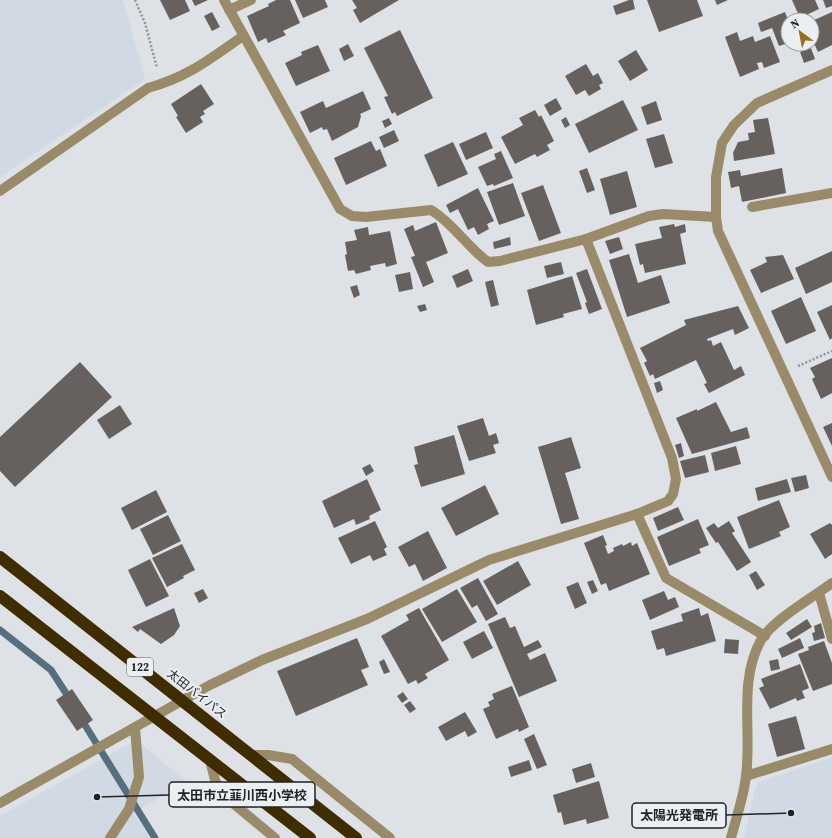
<svg xmlns="http://www.w3.org/2000/svg" width="832" height="838" font-family="'Source Serif 4','Noto Sans JP',serif">
  <style>
    .built { fill: #d1d9e5 }
    .lines { fill: none; stroke-linecap: round; stroke-linejoin: round }
    .stream { stroke: #566f7e; stroke-width: 7 }
    .building { fill: #66615e }
    .path { stroke: #909497; stroke-width: 2.5; stroke-dasharray: 2 2; stroke-linecap: butt }
    .minor { stroke: #998b6a; stroke-width: 10 }
    .highway { stroke: #3f2d00; stroke-width: 12 }
    .labels { text-anchor: middle; stroke-width: 4; stroke-linejoin: round; paint-order: stroke }
    .shield { fill: #ebeff4; stroke: #5e6063; stroke-width: 1 }
    .shield-label { font-size: 11px; font-weight: bold; fill: #212325 }
    .street-label { font-size: 12px; fill: #212325; stroke: #ebeff4 }
    .leader { fill: none; stroke: #212325; stroke-width: 1.5 }
    .callout-dot { fill: #212325; stroke: #ebeff4; stroke-width: 1.5 }
    .callout { fill: #ebeff4; stroke: #212325; stroke-width: 1.5 }
    .callout-label { font-size: 13px; text-anchor: middle; font-weight: bold; fill: #212325 }
  </style>
  <rect width="100%" height="100%" fill="#dee2e7"/>
  <!-- built -->
  <g class="built">
    <path d="M0,0H123L145,79L0,177Z"/>
    <path d="M136,740L187,782L134,813L150,838H0V816Z"/>
    <path d="M832,757V838H744L755,789L759,782Z"/>
  </g>
  <g class="lines">
    <!-- stream -->
    <g class="stream">
      <path d="M0,630L51,670L71,701"/>
      <path d="M80,717L155,838"/>
    </g>
  </g>
  <!-- building -->
  <g class="building">
    <path d="M160,0H185L190,11L170,20Z"/>
    <path d="M192,0H208L195,6Z"/>
    <path d="M276,0H290L300,23L283,31L286,35L268,43L266,38L258,42L247,16L269,6L268,4Z"/>
    <path d="M295,0H325L328,7L303,18Z"/>
    <path d="M352,0H399L360,23L353,10L357,8Z"/>
    <path d="M629,0H633L635,9L616,15L613,6Z"/>
    <path d="M647,0H697L703,16L659,32Z"/>
    <path d="M715,0H728L717,5Z"/>
    <path d="M792,0H815L819,9L800,18Z"/>
    <path d="M823,0H832V6L826,8Z"/>
    <path d="M212,12L220,27L212,31L204,16Z"/>
    <path d="M785,12L788,20V43L779,46L772,28L761,32L758,23Z"/>
    <path d="M832,12V45L818,52L812,39V21Z"/>
    <path d="M400,30L433,98L397,116L395,112L392,114L384,97L388,96L364,48Z"/>
    <path d="M737,32L740,41L753,36L755,42L770,36L780,62L764,68L762,62L757,63L759,69L740,77L725,37Z"/>
    <path d="M348,44L354,56L344,61L339,49Z"/>
    <path d="M318,45L330,71L296,86L285,63L302,55L301,52Z"/>
    <path d="M811,48L815,59L804,63L800,52Z"/>
    <path d="M636,50L648,70L630,81L618,61Z"/>
    <path d="M586,64L593,76L598,73L603,83L599,85L601,89L589,96L585,90L576,95L565,76Z"/>
    <path d="M201,84L214,104L203,111L205,114L200,117L203,122L186,133L176,117L178,116L171,104Z"/>
    <path d="M363,91L371,109L360,114L361,116L358,127L332,141L327,129L323,130L322,127L310,133L300,112L323,101L326,108Z"/>
    <path d="M556,98L562,109L550,116L544,105Z"/>
    <path d="M623,100L638,130L589,153L575,124Z"/>
    <path d="M656,101L662,120L647,125L641,107Z"/>
    <path d="M535,110L539,117L541,115L554,141L547,145L550,150L537,157L535,154L515,164L501,137L523,125L519,118Z"/>
    <path d="M566,117L570,125L565,128L561,120Z"/>
    <path d="M389,118L392,124L385,128L382,121Z"/>
    <path d="M768,118L775,154L734,161L733,153L738,142L749,140L748,133L755,132L753,120Z"/>
    <path d="M394,130L399,141L384,148L379,137Z"/>
    <path d="M486,132L493,148L466,160L459,144Z"/>
    <path d="M664,134L673,163L655,168L646,139Z"/>
    <path d="M371,141L376,151L380,149L387,166L346,185L334,158Z"/>
    <path d="M453,142L468,174L438,187L424,155Z"/>
    <path d="M501,151L513,178L494,186L493,184L487,186L478,167L496,159L494,154Z"/>
    <path d="M587,168L595,190L587,193L579,171Z"/>
    <path d="M782,168L786,193L742,202L739,186L731,188L728,172L740,170L741,176Z"/>
    <path d="M627,171L637,207L610,215L600,179Z"/>
    <path d="M513,183L525,216L499,225L487,192Z"/>
    <path d="M543,185L561,233L539,241L521,193Z"/>
    <path d="M478,188L494,221L487,224L489,229L478,235L474,227L468,230L458,209L450,213L446,205Z"/>
    <path d="M436,222L448,253L426,262L434,282L423,287L411,257L415,256L404,229L413,225L415,231Z"/>
    <path d="M674,224L675,227L685,224L686,232L680,234L686,264L645,273L643,264L640,265L635,244L662,238L659,227Z"/>
    <path d="M368,227L369,235L390,231L397,264L386,267L385,263L370,266L371,270L356,274L354,270L348,271L345,255L347,254L345,242L357,240L354,230Z"/>
    <path d="M510,237L511,245L494,249L493,242Z"/>
    <path d="M619,237L623,249L610,254L605,241Z"/>
    <path d="M832,251V282L806,294L795,268Z"/>
    <path d="M629,254L638,283L661,275L670,303L627,317L609,260Z"/>
    <path d="M783,255L794,279L761,293L750,270L767,262L765,257Z"/>
    <path d="M561,262L564,274L547,278L544,266Z"/>
    <path d="M468,269L473,281L457,288L452,276Z"/>
    <path d="M587,269L602,309L589,314L585,303L587,302L576,273Z"/>
    <path d="M410,272L413,289L399,292L395,275Z"/>
    <path d="M572,276L582,309L563,314L564,317L536,325L527,290Z"/>
    <path d="M493,280L499,305L491,307L485,282Z"/>
    <path d="M357,285L360,295L354,298L350,287Z"/>
    <path d="M801,297L816,331L786,344L771,311Z"/>
    <path d="M425,304L427,310L420,312L417,306Z"/>
    <path d="M832,305V338L830,340L817,312Z"/>
    <path d="M738,306L749,328L735,335L733,329L707,339L708,341L711,340L713,346L721,342L734,370L741,366L745,375L709,393L704,384L707,383L696,360L655,379L653,374L650,376L644,363L647,361L640,348L686,325L684,320Z"/>
    <path d="M832,358V393L821,399L812,379L815,377L810,368Z"/>
    <path d="M80,362L112,397L15,487L0,471V437Z"/>
    <path d="M660,381L663,390L657,393L654,383Z"/>
    <path d="M716,402L731,432L747,427L750,438L692,454L676,418L697,409V411Z"/>
    <path d="M120,405L132,424L109,439L97,420Z"/>
    <path d="M483,418L489,436L496,433L499,443L493,445L496,453L469,461L457,426Z"/>
    <path d="M832,423V446L823,427Z"/>
    <path d="M454,435L465,474L421,487L414,465L418,464L414,447Z"/>
    <path d="M571,437L581,468L565,473L579,519L561,524L538,447Z"/>
    <path d="M681,443L684,456L679,458L675,445Z"/>
    <path d="M736,446L741,464L715,471L711,453Z"/>
    <path d="M705,455L709,472L685,478L680,461Z"/>
    <path d="M370,464L374,471L366,476L362,468Z"/>
    <path d="M806,475L809,488L795,492L791,478Z"/>
    <path d="M367,479L381,510L369,516L370,519L356,525L354,519L334,528L322,501Z"/>
    <path d="M787,479L791,492L758,501L755,488Z"/>
    <path d="M485,485L499,514L456,536L441,508Z"/>
    <path d="M156,490L167,512L132,530L121,508Z"/>
    <path d="M779,500L790,527L779,532L781,536L749,549L737,517Z"/>
    <path d="M678,507L684,520L658,531L653,518Z"/>
    <path d="M168,515L181,541L153,555L140,529Z"/>
    <path d="M698,519L709,545L699,549L701,553L669,566L657,537Z"/>
    <path d="M375,521L387,547L384,549L387,555L373,561L370,555L351,564L338,538Z"/>
    <path d="M729,521L735,531L732,533L751,562L737,571L718,542L716,543L706,528L714,523L718,528Z"/>
    <path d="M830,523L832,525V554L825,559L810,534Z"/>
    <path d="M428,531L447,568L423,581L415,564L409,567L398,547Z"/>
    <path d="M603,535L607,545L605,546L608,554L614,551L613,548L622,544L623,546L631,542L632,546L637,543L650,574L609,591L606,583L601,585L584,543Z"/>
    <path d="M182,544L195,570L183,576L184,578L167,587L152,558Z"/>
    <path d="M150,559L169,596L146,607L128,570Z"/>
    <path d="M518,561L531,585L497,605L483,581Z"/>
    <path d="M756,571L765,585L757,590L749,575Z"/>
    <path d="M478,578L498,614L486,621L477,605L472,608L460,588Z"/>
    <path d="M593,580L598,591L592,594L587,582Z"/>
    <path d="M578,582L587,603L575,609L566,587Z"/>
    <path d="M203,589L208,598L199,603L194,593Z"/>
    <path d="M457,589L477,622L442,642L422,609Z"/>
    <path d="M664,591L668,600L675,597L679,607L650,620L642,600Z"/>
    <path d="M174,608L180,626L174,635L161,644L140,629L138,632L132,627Z"/>
    <path d="M419,608L449,660L425,674L428,678L418,684L416,680L408,684L381,636L409,620L406,615Z"/>
    <path d="M699,608L701,616L708,613L716,641L666,656L664,648L657,650L651,631L683,621L681,614Z"/>
    <path d="M505,617L510,628L515,626L524,647L538,640L542,647L527,654L530,660L545,653L557,681L519,697L488,624Z"/>
    <path d="M807,619L812,627L791,640L786,633Z"/>
    <path d="M821,623L825,638L814,641L812,633L815,632L814,626Z"/>
    <path d="M484,631L493,648L472,659L463,642Z"/>
    <path d="M357,638L369,667L361,670L368,685L296,716L277,671Z"/>
    <path d="M800,638L804,648L782,658L778,649Z"/>
    <path d="M725,639L739,640L738,654L724,653Z"/>
    <path d="M824,641L832,663V684L813,691L798,654L809,650L808,647Z"/>
    <path d="M384,659L390,672L384,674L379,662Z"/>
    <path d="M778,659L780,669L771,671L769,661Z"/>
    <path d="M800,664L809,688L802,691L805,698L797,701L796,698L770,709L759,688L764,686L761,679Z"/>
    <path d="M512,686L529,727L519,732L518,729L496,739L483,709L490,706L488,702L494,699L492,694Z"/>
    <path d="M72,689L93,720L77,731L56,700Z"/>
    <path d="M403,692L408,699L402,703L397,696Z"/>
    <path d="M410,701L416,709L410,713L404,705Z"/>
    <path d="M465,712L477,732L468,737L465,731L446,741L438,727Z"/>
    <path d="M796,716L805,749L777,757L768,724Z"/>
    <path d="M534,734L547,765L537,769L524,739Z"/>
    <path d="M529,760L532,770L511,777L508,767Z"/>
    <path d="M591,763L595,777L576,783L572,769Z"/>
    <path d="M599,781L609,818L587,824L586,819L564,825L561,812L558,813L553,795Z"/>
  </g>
  <g class="lines">
    <!-- path -->
    <g class="path">
      <path d="M135,0L145,23L157,68"/>
      <path d="M798,366L832,351"/>
    </g>
    <!-- minor -->
    <g class="minor">
      <path d="M224,0L340,209L352,216L366,217L431,210C453,223 467,247 488,262L500,261L586,239L649,216L663,214L716,217"/>
      <path d="M229,10L251,0"/>
      <path d="M832,70L757,103L734,125L722,143L716,177V217L718,231L832,477"/>
      <path d="M0,191L148,88C188,77 210,59 243,36"/>
      <path d="M752,207L832,193"/>
      <path d="M637,514L666,578L765,636"/>
      <path d="M819,593L832,639"/>
      <path d="M251,755H268L292,759L390,838"/>
      <path d="M210,760L215,780L223,795L275,838"/>
      <path d="M746,776L832,749"/>
      <path d="M0,803L210,685L262,660L367,619L489,560L637,514L668,501L673,494L676,479L672,458L586,239"/>
      <path d="M110,838L129,809L139,777L135,728"/>
      <path d="M731,838C736,818 744,796 746,776C752,732 738,681 761,640C773,620 812,598 832,583"/>
    </g>
    <!-- highway -->
    <g class="highway">
      <path d="M0,557L356,838"/>
      <path d="M0,596L310,838"/>
    </g>
  </g>
  <g class="labels">
    <!-- shield labels -->
    <rect class="shield" x="127" y="658" width="26" height="18" rx="3"/>
    <g class="shield-label">
      <text x="140" y="671">122</text>
    </g>
    <!-- street labels -->
    <g class="street-label">
      <text transform="translate(197 694) rotate(38)" y="4">太田バイパス</text>
    </g>
  </g>
  <!-- callouts -->
  <path class="leader" d="M97 797L169 795M791 813L726 815"/>
  <g class="callout-dot">
    <circle cx="97" cy="797" r="4"/>
    <circle cx="791" cy="813" r="4"/>
  </g>
  <g class="callout">
    <rect x="169" y="782" width="146" height="25" rx="4"/>
    <rect x="632" y="803" width="94" height="25" rx="4"/>
  </g>
  <g class="callout-label">
    <text x="242" y="800">太田市立韮川西小学校</text>
    <text x="679" y="820">太陽光発電所</text>
  </g>
  <!-- north arrow -->
  <g transform="translate(800 32) rotate(328)"><circle r="19" fill="#ebeff4" stroke="#9a9da1"/>
  <path d="M0-3L7 15L0 10L-7 15Z" fill="#986f1b"/>
  <text y="-6" font-size="11" font-weight="bold" text-anchor="middle" fill="#212325">N</text>
  </g>
</svg>
